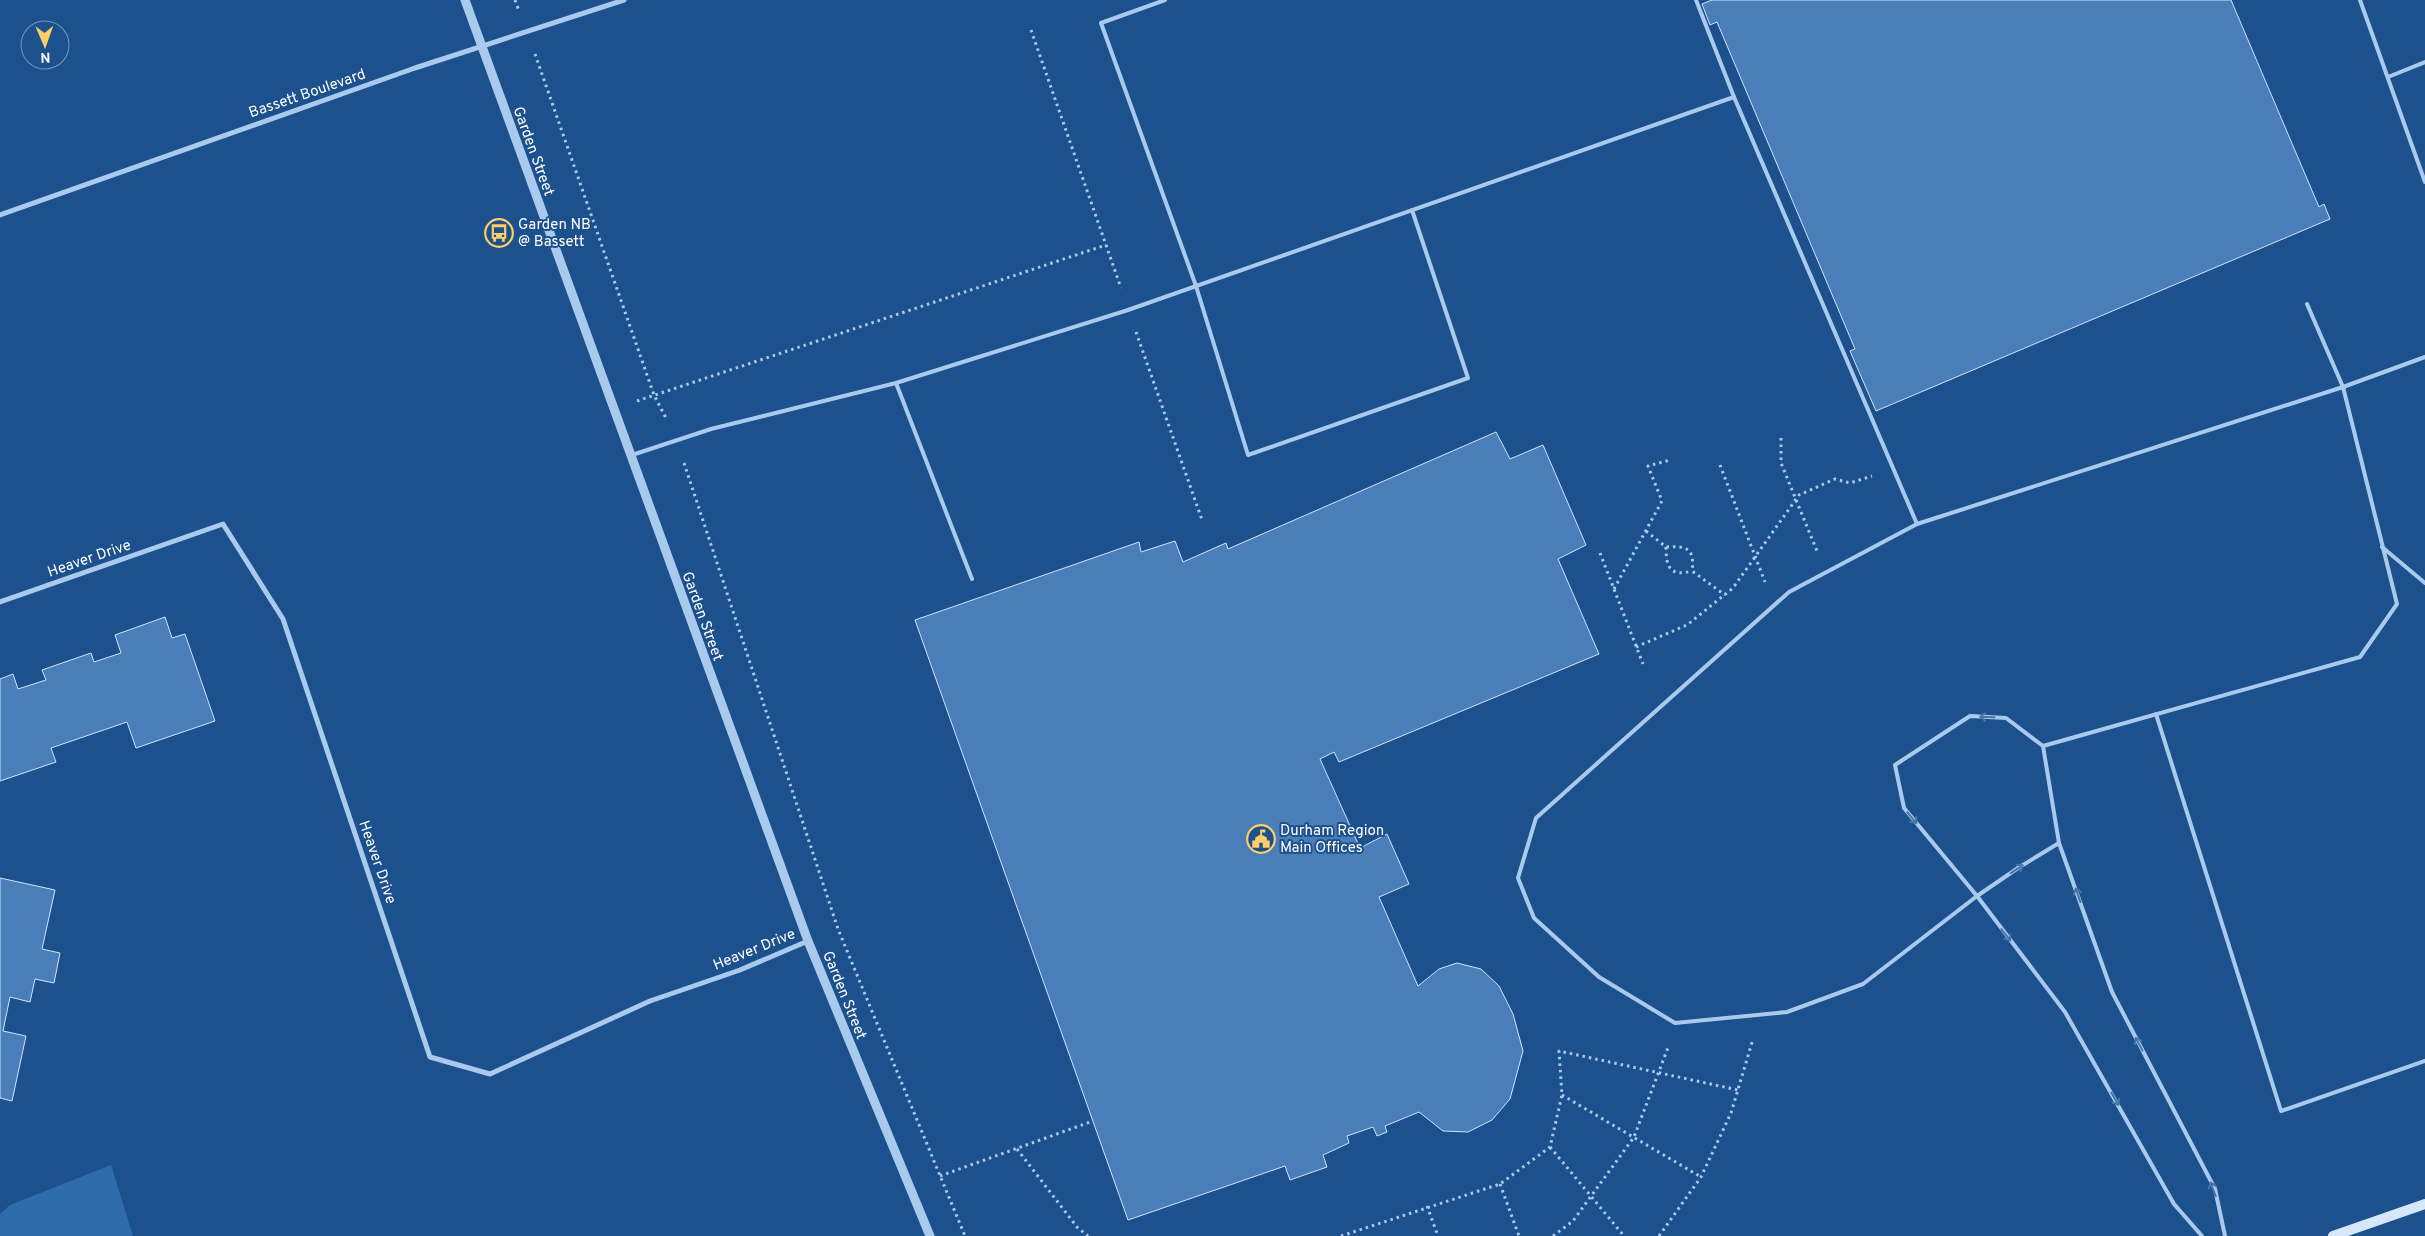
<svg xmlns="http://www.w3.org/2000/svg" width="2425" height="1236" font-family="Overpass,sans-serif">
  <style>
    .green { fill: #2f6cac }
    .building { fill: #497eb8; stroke: #d0e4fa }
    .lines { fill: none; stroke-linecap: round; stroke-linejoin: round }
    .path { stroke: #aacaed; stroke-width: 3; stroke-dasharray: 2.5 4; stroke-linecap: butt }
    .service { stroke: #aacaed; stroke-width: 4 }
    .minor { stroke: #aacaed; stroke-width: 5 }
    .tertiary { stroke: #aacaed; stroke-width: 9 }
    .secondary { stroke: #d7e7fa; stroke-width: 10 }
    .oneway { stroke: #4775aa }
    .labels { text-anchor: middle; stroke-width: 4; stroke-linejoin: round; paint-order: stroke }
    .street-label { font-size: 15px; fill: #fff; stroke: #1c518e }
    .poi-label { font-size: 15px; fill: #fff; stroke: #1c518e; text-anchor: start }
  </style>
  <rect width="100%" height="100%" fill="#1c518e"/>
  <!-- green -->
  <path class="green" d="M111,1165L133,1236H0V1214L10,1205Z"/>
  <!-- building -->
  <g class="building">
    <path d="M1712,0H2231L2319,207L2324,204L2330,219L1876,411L1850,351L1855,349L1717,22L1710,25L1702,4Z"/>
    <path d="M1496,432L1510,459L1543,445L1586,545L1558,559L1599,654L1339,762L1334,752L1320,759L1360,848L1387,834L1409,884L1379,897L1418,986L1439,969L1457,963L1481,969L1499,986L1513,1014L1523,1051L1510,1099L1492,1120L1468,1132L1443,1131L1419,1112L1385,1126L1387,1132L1377,1136L1373,1127L1347,1136L1349,1143L1323,1155L1327,1167L1290,1180L1285,1166L1128,1220L915,620L1139,542L1141,552L1175,541L1183,562L1226,543L1228,549Z"/>
    <path d="M165,617L172,638L185,634L215,721L136,748L127,722L51,748L56,762L0,781V679L13,674L18,689L46,680L42,670L91,653L94,662L121,653L115,635Z"/>
    <path d="M0,878L55,890L42,949L60,953L54,983L35,979L30,1002L10,997L3,1031L26,1036L12,1101L0,1098Z"/>
  </g>
  <g class="lines">
    <!-- path -->
    <g class="path">
      <path d="M515,0L519,11"/>
      <path d="M1031,30L1121,288"/>
      <path d="M535,54L654,395L667,420"/>
      <path d="M1136,332L1202,520"/>
      <path d="M637,401L1106,245"/>
      <path d="M1781,438V463L1817,551"/>
      <path d="M684,463L838,929L965,1236"/>
      <path d="M1720,465L1765,582"/>
      <path d="M1646,531L1666,547C1686,546 1695,547 1692,571L1725,595"/>
      <path d="M1666,547C1666,567 1670,577 1692,571"/>
      <path d="M1600,553L1643,664"/>
      <path d="M1614,589L1662,501L1648,466L1670,460"/>
      <path d="M1636,647L1687,625L1733,588L1799,495L1835,479L1850,483L1872,476"/>
      <path d="M1562,1095L1701,1177"/>
      <path d="M1550,1147L1624,1236"/>
      <path d="M1017,1149L1077,1227L1088,1236"/>
      <path d="M940,1176L1093,1121"/>
      <path d="M1500,1184L1519,1236"/>
      <path d="M1427,1206L1438,1236"/>
      <path d="M1341,1236L1500,1184L1550,1147L1562,1095L1559,1051L1738,1090"/>
      <path d="M1553,1236L1573,1221L1634,1137L1669,1045"/>
      <path d="M1659,1236L1701,1177L1731,1113L1753,1039"/>
    </g>
    <!-- service -->
    <g class="service">
      <path d="M1165,0L1101,23L1196,286L1248,455L1468,378L1412,210"/>
      <path d="M1696,0L1734,97L1917,524"/>
      <path d="M2360,0L2425,182"/>
      <path d="M2388,77L2425,62"/>
      <path d="M2307,304L2343,387L2425,357"/>
      <path d="M896,383L972,579"/>
      <path d="M632,455L711,429L896,383L1128,310L1734,97"/>
      <path d="M2382,547L2425,583"/>
      <path d="M2156,714L2281,1111L2425,1061"/>
      <path d="M2043,746L2360,657L2397,604L2343,387L1917,524L1789,592L1536,818L1518,878L1534,918L1599,977L1675,1023L1787,1012L1863,984L1977,896L2018,868L2059,843L2043,746L2006,718L1970,716L1895,765L1904,808L1977,896L2065,1012L2174,1204L2202,1236"/>
      <path d="M2059,843L2112,992L2215,1189L2225,1236"/>
    </g>
    <!-- minor -->
    <g class="minor">
      <path d="M0,215L415,68L624,0"/>
      <path d="M0,602L223,524L283,619L430,1057L490,1074L650,1001L740,970L808,941"/>
    </g>
    <!-- tertiary -->
    <path class="tertiary" d="M465,0L808,941L930,1236"/>
    <!-- secondary -->
    <path class="secondary" d="M2333,1236L2425,1204"/>
  </g>
  <!-- one-way arrows -->
  <defs><path id="oneway-shaft" d="M-6 0H5M1.5-3L5.5 0L1.5 3" fill="none" stroke-width="1.6" stroke-linecap="round" stroke-linejoin="round" transform="scale(1.25)"/></defs>
  <g class="oneway">
    <use href="#oneway-shaft" transform="translate(1987 717) rotate(-178)"/>
    <use href="#oneway-shaft" transform="translate(1912 818) rotate(51)"/>
    <use href="#oneway-shaft" transform="translate(2017 869) rotate(-33)"/>
    <use href="#oneway-shaft" transform="translate(2078 895) rotate(-109)"/>
    <use href="#oneway-shaft" transform="translate(2006 935) rotate(52)"/>
    <use href="#oneway-shaft" transform="translate(2139 1044) rotate(-118)"/>
    <use href="#oneway-shaft" transform="translate(2115 1099) rotate(60)"/>
    <use href="#oneway-shaft" transform="translate(2213 1189) rotate(-111)"/>
  </g>
  <!-- icons -->
  <defs>
    <symbol id="bus-ring" viewBox="-11 -11 22 22"><circle r="9.5" fill="#1c518e" stroke="#fece68" stroke-width="1.5"/><path d="M-5-6H5V4H4V6H2V4H-2V6H-4V4H-5ZM-3.5-4V0h7V-4ZM-3.5 1.2v1.5H-2V1.2ZM2 1.2v1.5H3.5V1.2Z" fill="#fece68"/></symbol>
    <symbol id="civic-ring" viewBox="-11 -11 22 22"><circle r="9.5" fill="#1c518e" stroke="#fece68" stroke-width="1.5"/><path d="M-.6-6.5H3V-4.5H.6V-3L4-1V1h2V6H-6V1h2V-1L-.6-3ZM-1.2 2.5V6h2.4V2.5Z" fill="#fece68"/></symbol>
  </defs>
  <g fill-rule="evenodd">
    <use href="#bus-ring" x="483" y="217" width="32" height="32"/>
    <use href="#civic-ring" x="1245" y="823" width="32" height="32"/>
  </g>
  <g class="labels">
    <!-- street labels -->
    <g class="street-label">
      <text transform="translate(307 93) rotate(-19)" y="5">Bassett Boulevard</text>
      <text transform="translate(534 151) rotate(70)" y="5">Garden Street</text>
      <text transform="translate(89 558) rotate(-19)" y="5">Heaver Drive</text>
      <text transform="translate(703 616) rotate(70)" y="5">Garden Street</text>
      <text transform="translate(378 862) rotate(71)" y="5">Heaver Drive</text>
      <text transform="translate(754 949) rotate(-22)" y="5">Heaver Drive</text>
      <text transform="translate(845 995) rotate(68)" y="5">Garden Street</text>
    </g>
    <!-- poi labels -->
    <g class="poi-label">
      <text x="518" y="229">Garden NB<tspan x="518" dy="17">@ Bassett</tspan></text>
      <text x="1280" y="835">Durham Region<tspan x="1280" dy="17">Main Offices</tspan></text>
    </g>
  </g>
  <!-- north arrow -->
  <g transform="translate(45 45) rotate(178)"><circle r="24" fill="#1c518e" stroke="#7797bb"/>
  <path d="M0-4L9 19L0 12L-9 19Z" fill="#fece68"/>
  <text y="-8" font-size="14" font-weight="bold" text-anchor="middle" fill="#ffffff">N</text>
  </g>
</svg>
